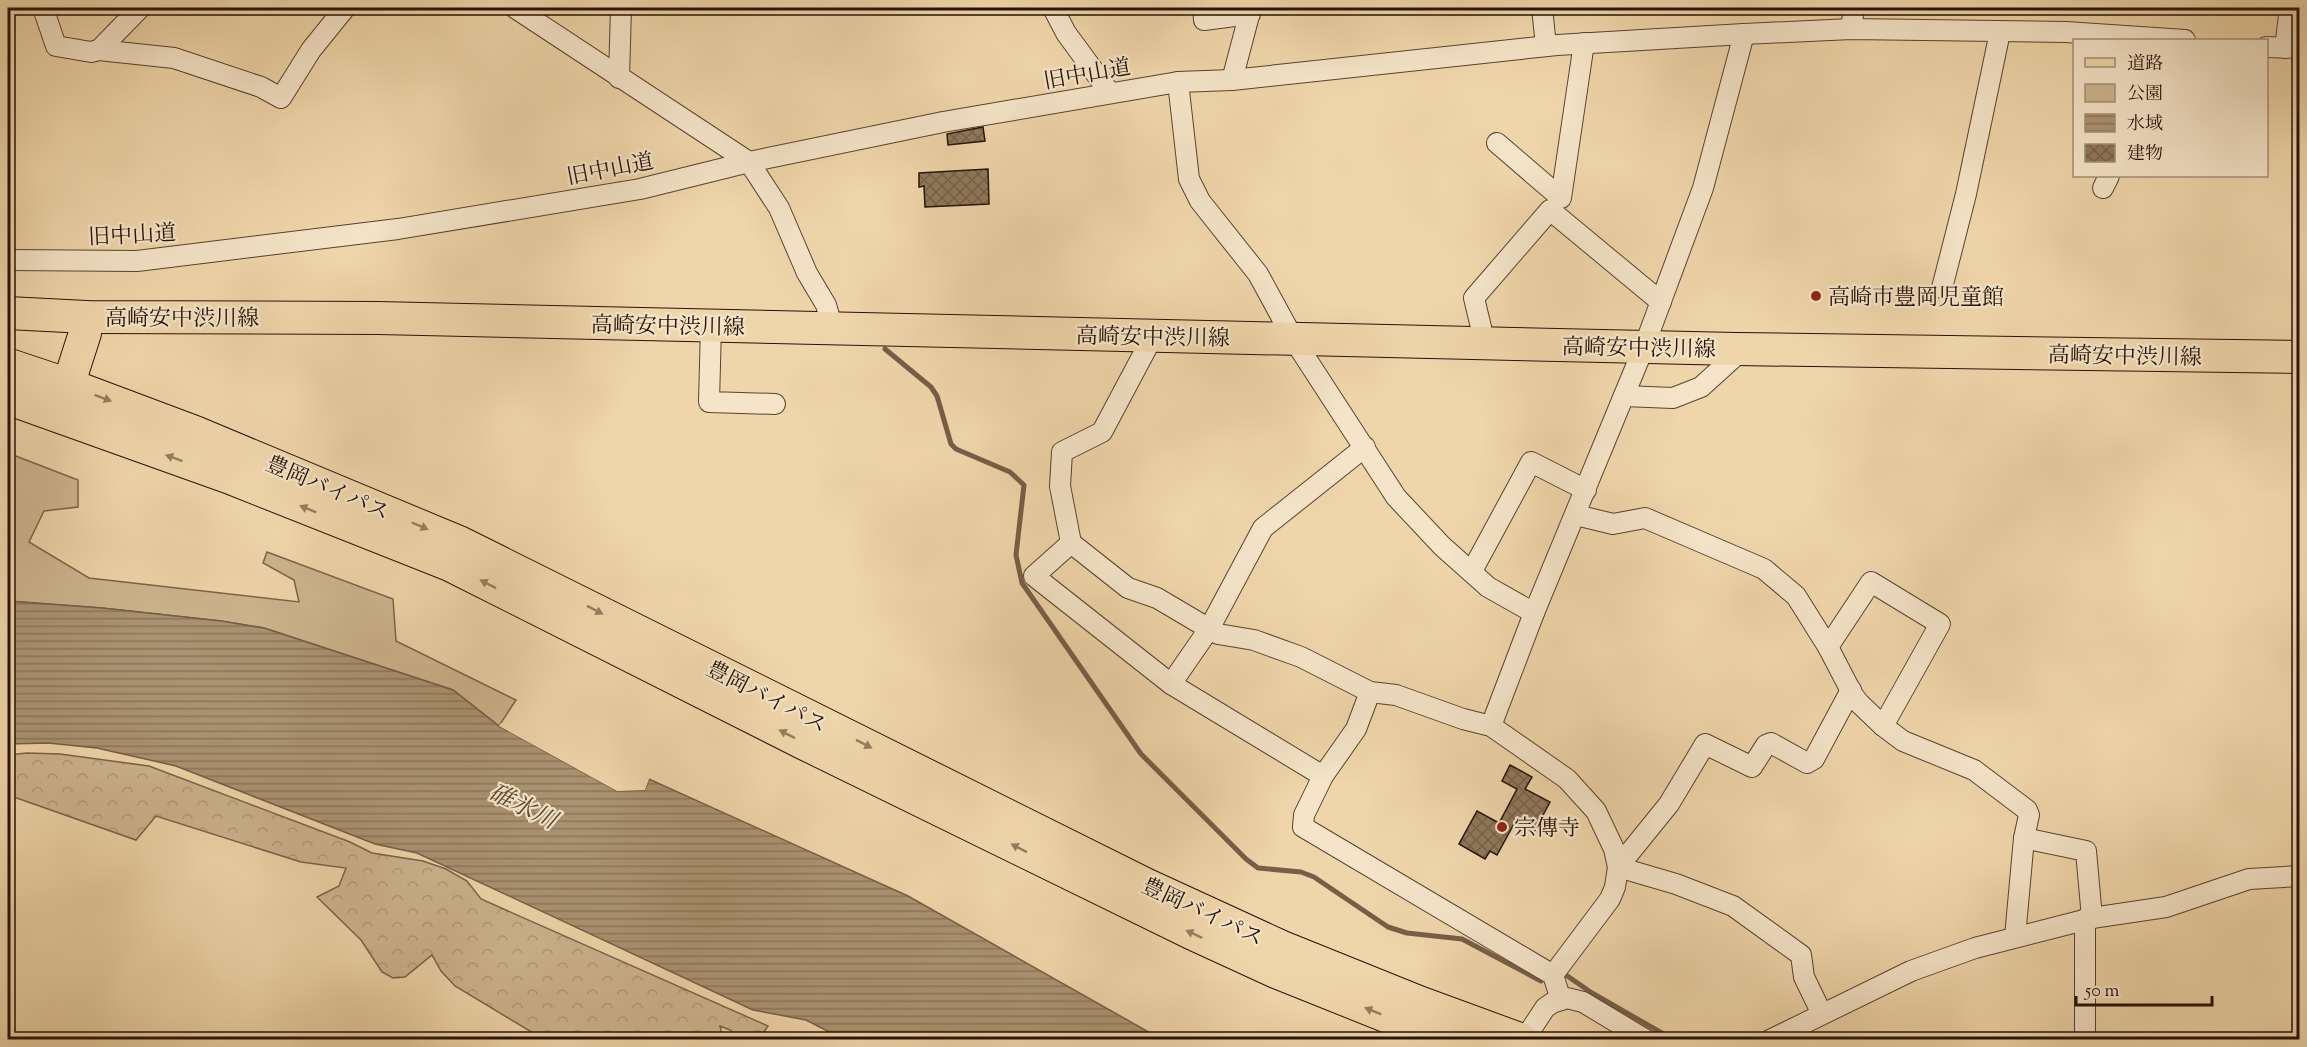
<svg xmlns="http://www.w3.org/2000/svg" width="2307" height="1047" font-family="'Sorts Mill Goudy','Noto Serif JP',serif">
  <style>
    .green { fill: #cdb58e; stroke: #7a644a; stroke-width: 1.5 }
    .forest { fill: url(#forest-crowns); stroke: #7a644a; stroke-width: 1.5 }
    .water { fill: url(#water-rules); stroke: #765f47; stroke-width: 1.5 }
    .pier { fill: #efd6aa }
    .lines { fill: none; stroke-linecap: round; stroke-linejoin: round }
    .stream { stroke: #765f47; stroke-width: 5 }
    .building { fill: url(#building-cross-hatch); stroke: #261206; stroke-width: 1.5 }
    .minor-casing { stroke: #58432f; stroke-width: 22 }
    .primary-casing { stroke: #261206; stroke-width: 34 }
    .trunk-casing { stroke: #261206; stroke-width: 35 }
    .minor { stroke: #f5e4c8; stroke-width: 20 }
    .primary { stroke: #efd6aa; stroke-width: 32 }
    .trunk { stroke: #efd6aa; stroke-width: 33 }
    .oneway { fill: #957e60 }
    .poi-dot { fill: #8f2418; stroke: #f5e4c8; stroke-width: 2 }
    .labels { text-anchor: middle; stroke-width: 4.5; stroke-linejoin: round; paint-order: stroke }
    .street-label { font-size: 22px; fill: #261206; stroke: #f5e4c8 }
    .poi-label { font-size: 22px; fill: #261206; stroke: #f5e4c8; text-anchor: start }
    .water-label { font-size: 24px; font-style: italic; fill: #5b4631; stroke: #f5e4c8 }
  </style>
  <defs>
    <pattern id="forest-crowns" width="20" height="18" patternUnits="userSpaceOnUse" patternTransform="scale(1.5)"><rect width="20" height="18" fill="#cdb58e"/><path d="M2 6a3 3 0 1 1 6 0M12 15a3 3 0 1 1 6 0" fill="none" stroke="#b09b79"/></pattern>
    <pattern id="water-rules" width="6" height="5" patternUnits="userSpaceOnUse" patternTransform="scale(1.5)"><rect width="6" height="5" fill="#ab9372"/><path d="M0 2.5h6" fill="none" stroke="#8b775c"/></pattern>
    <pattern id="building-cross-hatch" width="8" height="8" patternUnits="userSpaceOnUse" patternTransform="scale(1.5)"><rect width="8" height="8" fill="#8f785b"/><path d="M0 0l8 8M0 8l8-8" fill="none" stroke="#756149"/></pattern>
  </defs>
  <rect width="100%" height="100%" fill="#efd6aa"/>
  <filter id="stains"><feTurbulence type="fractalNoise" baseFrequency=".00333" numOctaves="4"/><feColorMatrix values="0 0 0 0 .2 0 0 0 0 .09 0 0 0 0 .02 0 0 0 .5 -.17"/></filter>
  <radialGradient id="worn" r=".72"><stop offset=".6" stop-color="#630" stop-opacity="0"/><stop offset="1" stop-color="#630" stop-opacity=".3"/></radialGradient>
  <!-- green -->
  <path class="green" d="M8,453L78,480V507L44,511L29,542L89,578L299,602L294,580L263,563L267,552L393,599L396,641L516,700L499,726L453,690L264,628L221,621L102,608L8,601Z"/>
  <!-- forest -->
  <path class="forest" d="M27,753L60,754L149,766L350,842L372,853L423,861L446,869L467,881L481,899L768,1026L759,1039H741L730,1030L720,1026L723,1039H543L455,986L441,971L432,955L405,977L393,978L382,972L361,940L317,897L339,886L346,868L301,862L156,816L136,840L8,795V755Z"/>
  <!-- water -->
  <path class="water" d="M8,601L102,608L221,621L264,628L453,690L499,726L617,791L645,790L649,779L908,896L1161,1039H843L806,1020L753,1010L417,853L375,844L176,766L97,748L48,743L8,744Z"/>
  <!-- pier -->
  <path class="pier" d="M501,723L618,788L643,787L646,777L650,776L645,790L617,791L499,726Z"/>
  <g class="lines">
    <!-- stream -->
    <g class="stream">
      <path d="M885,349L931,387L937,396L951,444L956,449L1010,472L1024,485L1016,555L1022,583L1141,754L1246,859L1258,868L1301,872L1314,877L1388,927L1407,933L1462,939L1541,981"/>
      <path d="M1563,973L1592,993L1674,1040"/>
    </g>
  </g>
  <!-- building -->
  <g class="building">
    <path d="M983,127L985,141L948,145L947,134Z"/>
    <path d="M988,169L989,204L925,207L924,186L919,187V173Z"/>
    <path d="M1510,765L1532,777L1525,789L1550,802L1533,834L1514,824L1497,855L1490,851L1485,859L1459,844L1477,811L1499,823L1517,789L1502,781Z"/>
  </g>
  <g class="lines">
    <defs>
      <g id="minor">
        <path d="M43,8L56,46L91,52L99,50L174,58L261,87L281,98L311,50L345,8"/>
        <path d="M515,8L749,162L779,208L807,273L826,305L833,329"/>
        <path d="M1053,8L1066,33L1110,93"/>
        <path d="M1203,8L1204,20L1250,14"/>
        <path d="M1542,8L1546,46"/>
        <path d="M1851,29L1854,8"/>
        <path d="M2266,47L2300,48"/>
        <path d="M2285,48L2290,8"/>
        <path d="M99,50L140,8"/>
        <path d="M619,78L621,8"/>
        <path d="M1232,80L1251,8"/>
        <path d="M1178,82L1189,179L1200,201L1258,274L1294,340L1396,497L1442,546L1488,587L1534,613"/>
        <path d="M1497,143L1561,198L1584,43"/>
        <path d="M2103,188L2109,176"/>
        <path d="M8,260L137,261L398,229L640,189L749,162L943,122L1178,82L1232,80L1557,45L1744,34L1851,29L2066,32L2185,40"/>
        <path d="M1942,288L1966,194L2000,32"/>
        <path d="M711,326L709,402L775,404"/>
        <path d="M1153,336L1102,432L1062,452L1060,486L1071,543L1128,588L1157,598L1218,634L1254,640L1301,657L1370,692L1396,695L1463,719L1491,726L1567,779L1596,811L1614,849L1618,867L1615,887L1610,899L1553,975"/>
        <path d="M1485,344L1474,298L1550,210L1661,302"/>
        <path d="M1624,396L1673,398L1701,387L1743,349"/>
        <path d="M1576,515L1613,524L1645,518L1764,569L1796,596L1828,647L1853,695L1859,703L1883,726L1903,741L1974,770L2027,810L2029,815L2024,838L2015,937"/>
        <path d="M1071,543L1034,576L1171,684L1323,776"/>
        <path d="M1472,571L1531,462L1586,490"/>
        <path d="M1828,647L1871,582L1940,624L1883,726"/>
        <path d="M1171,684L1209,629L1263,528L1365,447"/>
        <path d="M1370,692L1356,729L1323,776L1304,815L1303,827L1553,975L1561,1000"/>
        <path d="M1491,726L1534,613L1644,347L1703,188L1744,34"/>
        <path d="M2024,838L2086,851L2092,918"/>
        <path d="M1618,867L1669,804L1705,744L1752,767L1766,745L1771,743L1807,763L1814,759L1851,690"/>
        <path d="M1618,867L1676,884L1733,906L1801,955L1804,977L1822,1014"/>
        <path d="M2085,919V1040"/>
        <path d="M1524,1040L1545,1008L1552,1003L1567,998L1583,1002L1646,1040"/>
        <path d="M1770,1040L1911,971L1975,948L2092,918L2166,907L2249,879L2300,876"/>
      </g>
      <g id="primary">
        <path d="M8,313L86,317L378,318L1736,349L2300,357"/>
        <path d="M60,411L85,333L86,317"/>
      </g>
      <g id="trunk">
        <path d="M8,365L68,385L196,433L460,543L1146,885L1281,947L1420,1003L1521,1040"/>
        <path d="M8,398L229,477L451,565L804,743L1190,932L1277,972L1447,1040"/>
      </g>
    </defs>
    <!-- minor casing -->
    <use href="#minor" class="minor-casing"/>
    <!-- primary casing -->
    <use href="#primary" class="primary-casing"/>
    <!-- trunk casing -->
    <use href="#trunk" class="trunk-casing"/>
    <!-- minor -->
    <use href="#minor" class="minor"/>
    <!-- primary -->
    <use href="#primary" class="primary"/>
    <!-- trunk -->
    <use href="#trunk" class="trunk"/>
  </g>
  <!-- one-way arrows -->
  <defs><path id="oneway-solid" d="M-6-.8H1V-3.2L6.5 0L1 3.2V.8H-6Z" transform="scale(1.5)"/></defs>
  <g class="oneway">
    <use href="#oneway-solid" transform="translate(103 398) rotate(21)"/>
    <use href="#oneway-solid" transform="translate(174 458) rotate(-160)"/>
    <use href="#oneway-solid" transform="translate(308 509) rotate(-158)"/>
    <use href="#oneway-solid" transform="translate(420 526) rotate(23)"/>
    <use href="#oneway-solid" transform="translate(488 584) rotate(-153)"/>
    <use href="#oneway-solid" transform="translate(595 610) rotate(27)"/>
    <use href="#oneway-solid" transform="translate(787 734) rotate(-153)"/>
    <use href="#oneway-solid" transform="translate(864 744) rotate(27)"/>
    <use href="#oneway-solid" transform="translate(1019 848) rotate(-153)"/>
    <use href="#oneway-solid" transform="translate(1194 934) rotate(-155)"/>
    <use href="#oneway-solid" transform="translate(1373 1011) rotate(-158)"/>
  </g>
  <!-- markers -->
  <g class="poi-dot">
    <circle cx="1816" cy="296" r="6"/>
    <circle cx="1502" cy="827" r="6"/>
  </g>
  <g class="labels">
    <!-- street labels -->
    <g class="street-label">
      <text transform="translate(1087 73) rotate(-10)" y="8">旧中山道</text>
      <text transform="translate(610 168) rotate(-11)" y="8">旧中山道</text>
      <text transform="translate(132 234) rotate(-3)" y="8">旧中山道</text>
      <text x="182" y="325">高崎安中渋川線</text>
      <text transform="translate(668 325) rotate(1)" y="8">高崎安中渋川線</text>
      <text transform="translate(1153 336) rotate(1)" y="8">高崎安中渋川線</text>
      <text transform="translate(1639 347) rotate(1)" y="8">高崎安中渋川線</text>
      <text transform="translate(2125 355) rotate(1)" y="8">高崎安中渋川線</text>
      <text transform="translate(328 487) rotate(23)" y="8">豊岡バイパス</text>
      <text transform="translate(767 696) rotate(27)" y="8">豊岡バイパス</text>
      <text transform="translate(1203 911) rotate(25)" y="8">豊岡バイパス</text>
    </g>
    <!-- poi labels -->
    <g class="poi-label">
      <text x="1828" y="304">高崎市豊岡児童館</text>
      <text x="1514" y="835">宗傳寺</text>
    </g>
    <!-- water labels -->
    <g class="water-label">
      <text transform="translate(523 806) rotate(26)" y="8">碓氷川</text>
    </g>
  </g>
  <!-- margin -->
  <rect width="2307" height="1047" fill="none" stroke="#efd6aa" stroke-width="30"/>
  <rect x="9" y="9" width="2289" height="1029" fill="none" stroke="#261206" stroke-width="3"/>
  <rect x="15" y="15" width="2277" height="1017" fill="none" stroke="#261206" stroke-width="1.5"/>
  <!-- legend -->
  <rect x="2073" y="39" width="195" height="138" fill="#f5e4c8" stroke="#a2907a" stroke-width="1.5"/>
  <rect x="2085" y="58" width="30" height="9" fill="#efd6aa" stroke="#a2907a" stroke-width="1.5"/>
  <text x="2127" y="69" font-size="18" fill="#261206">道路</text>
  <rect x="2085" y="84" width="30" height="18" fill="#cdb58e" stroke="#a2907a" stroke-width="1.5"/>
  <text x="2127" y="99" font-size="18" fill="#261206">公園</text>
  <rect x="2085" y="114" width="30" height="18" fill="url(#water-rules)" stroke="#a2907a" stroke-width="1.5"/>
  <text x="2127" y="129" font-size="18" fill="#261206">水域</text>
  <rect x="2085" y="144" width="30" height="18" fill="url(#building-cross-hatch)" stroke="#a2907a" stroke-width="1.5"/>
  <text x="2127" y="159" font-size="18" fill="#261206">建物</text>
  <!-- scale -->
  <path d="M2076 996v9h136v-9" fill="none" stroke="#261206" stroke-width="3"/>
  <text x="2085" y="996" font-size="18" fill="#261206" stroke="#f5e4c8" stroke-width="4.5" paint-order="stroke">50 m</text>
  <rect width="100%" height="100%" filter="url(#stains)"/>
  <rect width="100%" height="100%" fill="url(#worn)"/>
</svg>
